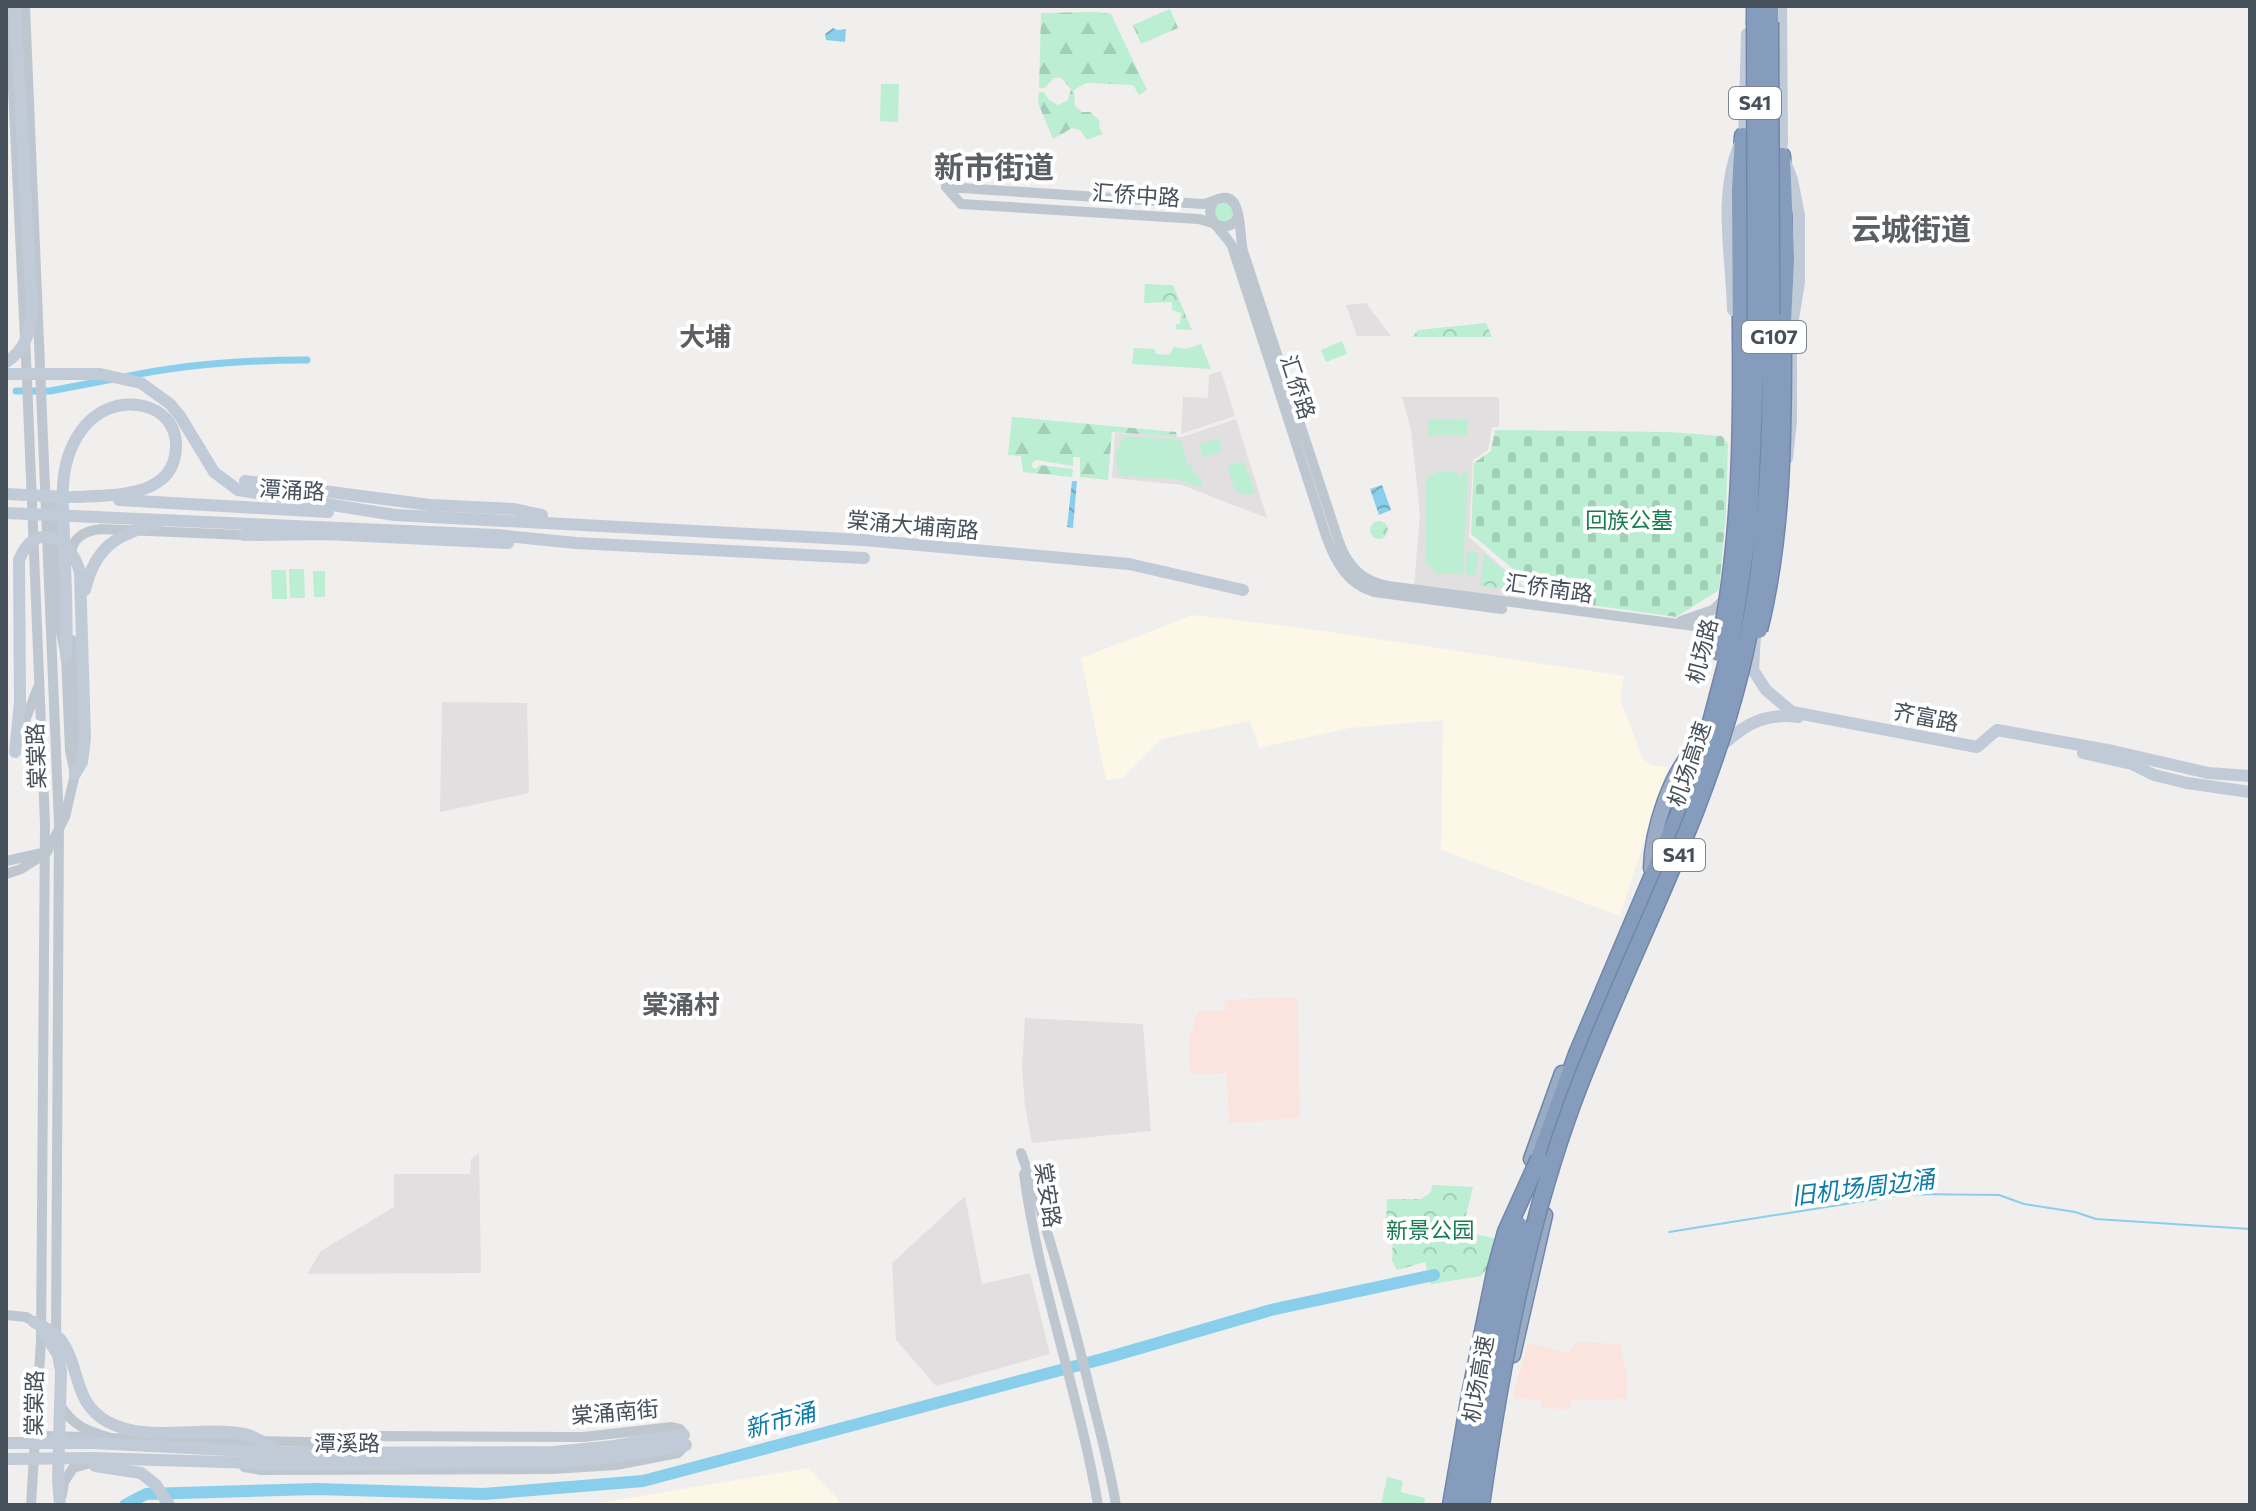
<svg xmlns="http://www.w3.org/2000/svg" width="2256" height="1511" font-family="Commissioner,'Noto Sans SC',sans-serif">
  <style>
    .commercial { fill: #fcf7e7 }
    .education { fill: #e2dfe0 }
    .medical { fill: #fbe3de }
    .grass { fill: #bceed4 }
    .forest { fill: url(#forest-firs) }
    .cemetery { fill: url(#cemetery-stones) }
    .park { fill: url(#park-crowns) }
    .water { fill: url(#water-waves) }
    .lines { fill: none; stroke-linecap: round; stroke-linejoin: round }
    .stream { stroke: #89cfeb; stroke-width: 2 }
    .canal { stroke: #89cfeb; stroke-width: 7 }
    .river { stroke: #89cfeb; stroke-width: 12 }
    .trunk-casing { stroke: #7187a9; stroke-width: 17 }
    .motorway-casing { stroke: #7187a9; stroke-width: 19 }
    .tertiary { stroke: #bec7d0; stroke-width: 10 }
    .secondary { stroke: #c1cad7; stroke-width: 12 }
    .trunk { stroke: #9aacc5; stroke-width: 14 }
    .motorway { stroke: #869cbd; stroke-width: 16 }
    .motorway-bridge-casing { stroke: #7187a9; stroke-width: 19; stroke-linecap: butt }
    .tertiary-bridge { stroke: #bec7d0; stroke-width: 10 }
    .secondary-bridge { stroke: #c1cad7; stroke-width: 12 }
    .motorway-bridge { stroke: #869cbd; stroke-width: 16 }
    .labels { text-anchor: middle; stroke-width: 8; stroke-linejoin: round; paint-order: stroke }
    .shield { fill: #fff; stroke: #7e848c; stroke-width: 2 }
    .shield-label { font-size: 20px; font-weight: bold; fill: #46505b }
    .street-label { font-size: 22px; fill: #46505b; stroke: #fff }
    .park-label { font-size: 22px; fill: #177c52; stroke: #fff }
    .water-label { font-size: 24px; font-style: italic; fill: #0d7ba8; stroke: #fff }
    .quarter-label { font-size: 26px; font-weight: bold; fill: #5b5e63; stroke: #fff }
    .district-label { font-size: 30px; font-weight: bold; fill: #5b5e63; stroke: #fff }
  </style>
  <defs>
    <pattern id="forest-firs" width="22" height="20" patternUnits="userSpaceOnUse" patternTransform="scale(2)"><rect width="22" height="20" fill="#bceed4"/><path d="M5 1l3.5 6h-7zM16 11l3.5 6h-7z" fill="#a3ceb8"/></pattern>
    <pattern id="cemetery-stones" width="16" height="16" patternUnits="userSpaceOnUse" patternTransform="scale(2)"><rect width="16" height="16" fill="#bceed4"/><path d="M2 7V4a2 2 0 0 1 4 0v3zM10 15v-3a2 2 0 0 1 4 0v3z" fill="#a3ceb8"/></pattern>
    <pattern id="park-crowns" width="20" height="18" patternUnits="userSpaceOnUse" patternTransform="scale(2)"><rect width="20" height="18" fill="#bceed4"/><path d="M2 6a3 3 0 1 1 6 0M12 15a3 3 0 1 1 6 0" fill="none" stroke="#a3ceb8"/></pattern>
    <pattern id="water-waves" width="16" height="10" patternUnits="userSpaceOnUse" patternTransform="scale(2)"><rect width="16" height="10" fill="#89cfeb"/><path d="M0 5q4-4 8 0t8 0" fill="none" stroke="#72aac1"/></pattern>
  </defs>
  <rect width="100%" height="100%" fill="#f1eeee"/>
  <!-- commercial -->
  <g class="commercial">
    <path d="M1193,615L1317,630L1624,676L1620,699L1643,759L1651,765L1668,767L1620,916L1441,850L1443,720L1350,728L1259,748L1250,721L1161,739L1123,778L1106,780L1081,658Z"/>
    <path d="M808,1468L838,1499V1505H587Z"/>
  </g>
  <!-- education -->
  <g class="education">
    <path d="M1366,303L1391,336H1357L1346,305Z"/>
    <path d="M1221,371L1235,416L1181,434L1183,397L1208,398L1209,375Z"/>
    <path d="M1402,397H1499V427H1492L1488,450L1473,460L1469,537L1543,604L1414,586L1420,515L1411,430Z"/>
    <path d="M1236,419L1267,518L1182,485L1112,478L1115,433L1182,437Z"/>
    <path d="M442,702L527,703L529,793L440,812Z"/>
    <path d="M1025,1018L1143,1024L1151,1131L1032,1143L1025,1106L1022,1067Z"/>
    <path d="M479,1153L481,1273L307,1274L321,1251L394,1207V1174H470L471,1159Z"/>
    <path d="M965,1196L982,1284L1030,1273L1050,1354L936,1386L896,1340L892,1263Z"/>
  </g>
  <!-- medical -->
  <g class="medical">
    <path d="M1297,997L1300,1118L1229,1123L1227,1073L1191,1074L1189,1040L1198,1011H1224L1225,1000Z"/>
    <path d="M1577,1342L1620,1344L1627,1377V1399L1571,1400L1569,1409L1541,1408L1542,1401L1513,1396L1528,1343L1569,1353Z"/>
  </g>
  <!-- grass -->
  <g class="grass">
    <path d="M881,84H899L898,122L880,121Z"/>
    <path d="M1218,203H1230L1234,217L1229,222L1216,221L1213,208Z"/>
    <path d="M1342,341L1347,354L1326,362L1321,350Z"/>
    <path d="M1201,344L1211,369L1132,364L1134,348L1155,349L1156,354L1169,355L1174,347L1186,349Z"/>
    <path d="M1429,419L1467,420V435H1428Z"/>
    <path d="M1124,436L1180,440L1186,456V465L1191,464L1194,474L1202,480L1200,487L1176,479L1119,476L1115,455Z"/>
    <path d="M1218,438L1223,451L1203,458L1199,445Z"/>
    <path d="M1244,461L1255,493L1247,495L1235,491L1227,466Z"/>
    <path d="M1440,471L1453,472L1462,477L1463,471H1468L1463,573L1436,574L1425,560L1426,482L1430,476Z"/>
    <path d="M1467,551L1478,552L1476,576L1465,574Z"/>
    <path d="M289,569H304L305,598H290Z"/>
    <path d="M271,570H286L287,599H272Z"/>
    <path d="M313,571H325V597H314Z"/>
  </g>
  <!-- forest -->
  <g class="forest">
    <path d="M1170,9L1178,28L1141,44L1133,25Z"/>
    <path d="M1096,12L1111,14L1147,90L1139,95L1133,85L1086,83L1074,90L1075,106L1082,112H1090L1100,121L1099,128L1103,134L1087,140L1080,130L1072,128L1053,139L1038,103L1039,92H1044L1049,100L1058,105L1068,100L1071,89L1061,78H1054L1045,88H1039L1041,13Z"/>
    <path d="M1012,417L1176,432L1177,437L1112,432L1108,480L1080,477V457H1073V466L1036,460L1032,463V467L1036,469L1040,465L1073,469L1072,477L1023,472L1021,456L1008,455Z"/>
    <path d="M1387,1477L1403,1481L1401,1492L1425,1498L1424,1505H1381Z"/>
  </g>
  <!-- cemetery -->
  <path class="cemetery" d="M1495,430L1669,432L1722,436L1728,444L1726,512L1719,590L1676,617L1549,599L1471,534L1474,463L1491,451Z"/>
  <!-- park -->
  <g class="park">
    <path d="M1145,284L1173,285L1192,330L1176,329V324H1180L1181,313L1172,310V302L1144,303Z"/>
    <path d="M1486,323L1492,337H1412L1418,330Z"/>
    <circle cx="1379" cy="530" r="9"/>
    <path d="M1484,554L1530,593L1480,585Z"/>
    <path d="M1432,1185L1473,1187L1462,1231L1510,1242L1481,1276L1431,1284L1425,1262L1397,1270L1392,1261L1393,1238L1386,1225L1387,1199H1421L1431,1192Z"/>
  </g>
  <!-- water -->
  <g class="water">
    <path d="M833,28L837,30L846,29L845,42L826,40L825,34Z"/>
    <path d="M1072,481H1077L1073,528L1067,527Z"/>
    <path d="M1382,485L1391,510L1379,515L1370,489Z"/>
  </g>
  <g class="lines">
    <!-- stream -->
    <path class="stream" d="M1669,1232L1908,1194L1999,1195L2024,1204L2075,1212L2096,1219L2250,1229"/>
    <!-- canal -->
    <g class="canal">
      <path d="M125,377C186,364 245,360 307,360"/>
      <path d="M16,391H50L113,379"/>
    </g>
    <!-- river -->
    <path class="river" d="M125,1505L146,1494L317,1489L484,1494L643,1481L1106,1358L1271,1310L1434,1275"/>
    <defs>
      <g id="trunk">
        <path d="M1651,868C1652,830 1670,772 1698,745"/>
        <path d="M1531,1159L1562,1073"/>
        <path d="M1513,1355L1545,1215"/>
        <path d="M1493,1379L1500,1332"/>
      </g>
      <g id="motorway">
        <path d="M1755,6V22"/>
        <path d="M1770,6V22"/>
        <path d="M1782,156L1786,258L1783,322"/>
        <path d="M1741,338L1740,190L1743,136"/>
        <path d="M1539,1159L1577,1054L1687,795"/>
      </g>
    </defs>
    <!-- trunk casing -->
    <use href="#trunk" class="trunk-casing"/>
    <!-- motorway casing -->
    <use href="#motorway" class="motorway-casing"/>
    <!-- tertiary -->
    <g class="tertiary">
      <path d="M9,6L27,380L45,824L41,1340L31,1505"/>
      <path d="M25,6L59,824L56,1339"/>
      <path d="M946,187L1203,204C1210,203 1215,199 1222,198C1243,194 1239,236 1243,251L1339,542C1348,567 1362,581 1388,586L1694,626L1727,633"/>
      <path d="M946,187L961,204L1198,219C1214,221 1226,235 1238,218"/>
      <path d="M1214,201C1201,218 1224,231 1232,246L1326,536C1335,561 1347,584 1374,592L1502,609"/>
      <path d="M70,557C72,538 83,531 101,529L244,535"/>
      <path d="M1681,621L1713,610L1726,598"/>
      <path d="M72,640L75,756L73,764"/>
      <path d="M21,731L38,687"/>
      <path d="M1021,1153C1048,1227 1068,1302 1087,1378C1097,1421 1109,1462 1116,1505"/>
      <path d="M1024,1174C1039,1287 1079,1393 1098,1505"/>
      <path d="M6,1315L26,1317L34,1322"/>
      <path d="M59,1403C72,1426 87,1431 111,1438"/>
      <path d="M37,1436L91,1437"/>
      <path d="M107,1438L356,1443L379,1436L583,1437L672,1427L680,1429L684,1435"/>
      <path d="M244,1467L261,1470L553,1469L616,1465L678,1453L686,1445"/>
      <path d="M62,1495L64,1482L73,1468L94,1462"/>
    </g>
    <!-- secondary -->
    <g class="secondary">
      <path d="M14,6L16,27"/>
      <path d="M1781,6L1782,144"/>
      <path d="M1773,130L1792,180L1799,215V282L1791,331V421L1787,458"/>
      <path d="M1744,143L1747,34"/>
      <path d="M1733,310C1732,257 1718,197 1739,146"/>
      <path d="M245,481L430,505L514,509L542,515"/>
      <path d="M395,515L864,540L1129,564L1243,590"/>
      <path d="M244,535L326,534L508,543"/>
      <path d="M496,535L576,543L864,558"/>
      <path d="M1755,635L1753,670L1766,690L1792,712L1977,747L1997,730L2113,751L2208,773L2250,776"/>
      <path d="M1726,742C1748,722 1768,713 1798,717"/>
      <path d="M2083,753L2132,764L2154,775L2187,783L2250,792"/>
      <path d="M661,1438L684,1435"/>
      <path d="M664,1449L686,1445"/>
      <path d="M156,1485L169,1505"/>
    </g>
    <!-- trunk -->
    <use href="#trunk" class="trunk"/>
    <!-- motorway -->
    <use href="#motorway" class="motorway"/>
    <defs>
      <g id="motorway-bridge">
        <path d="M1759,630C1784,530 1783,425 1783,322"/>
        <path d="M1718,653C1740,549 1742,444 1741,338"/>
        <path d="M1687,795L1710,726L1730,650L1749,524L1756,350L1755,22"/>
        <path d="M1451,1505L1470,1395L1496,1268L1506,1232L1539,1159"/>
        <path d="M1466,1505L1490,1349L1519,1225"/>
        <path d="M1481,1505C1501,1368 1525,1232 1573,1102C1627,957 1703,823 1740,673C1773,541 1772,402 1771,268C1770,186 1771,104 1770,22"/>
      </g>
    </defs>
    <!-- motorway-bridge casing -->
    <use href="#motorway-bridge" class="motorway-bridge-casing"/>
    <!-- tertiary-bridge -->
    <g class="tertiary-bridge">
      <path d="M6,861L47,852L65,817L75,774L70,751L66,657L59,623L52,505"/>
      <path d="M6,874L21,869L40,857"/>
    </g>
    <!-- secondary-bridge -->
    <g class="secondary-bridge">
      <path d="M6,362C26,350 31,330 32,308L16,27"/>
      <path d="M6,374H100L141,383L170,404L180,416L214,472L238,490L395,515"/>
      <path d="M6,494L68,497"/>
      <path d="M119,500L328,512"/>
      <path d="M6,513L496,535"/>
      <path d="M85,590C95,547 117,534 157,524"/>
      <path d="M66,657C68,617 65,576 64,535C63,509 60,483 68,457C74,439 84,423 100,413C130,394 178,407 176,448C174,499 110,495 73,497"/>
      <path d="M15,752L20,702L19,560C35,519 72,538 80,573L85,738L82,762L75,774"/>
      <path d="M34,1322C43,1326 53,1331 60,1339C81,1365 72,1403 108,1422C149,1444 200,1425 244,1434C255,1436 267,1445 277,1450"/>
      <path d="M42,1329L58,1355L61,1371L58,1480L60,1505"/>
      <path d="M6,1443H93L285,1453L554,1452L614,1446L661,1438"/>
      <path d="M6,1459L92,1458L286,1464L553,1462L604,1458L664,1449"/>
      <path d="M95,1466L141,1473L156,1485"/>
    </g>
    <!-- motorway-bridge -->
    <use href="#motorway-bridge" class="motorway-bridge"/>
  </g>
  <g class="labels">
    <!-- shield labels -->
    <g class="shield">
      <rect x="1729" y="87" width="52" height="32" rx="6"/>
      <rect x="1742" y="321" width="64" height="32" rx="6"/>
      <rect x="1653" y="839" width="52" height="32" rx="6"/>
    </g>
    <g class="shield-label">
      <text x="1755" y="110">S41</text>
      <text x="1774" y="344">G107</text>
      <text x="1679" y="862">S41</text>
    </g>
    <!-- street labels -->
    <g class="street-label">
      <text transform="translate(1136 195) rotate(4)" y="8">汇侨中路</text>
      <text transform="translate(1298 387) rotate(72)" y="8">汇侨路</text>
      <text transform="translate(292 490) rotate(3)" y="8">潭涌路</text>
      <text transform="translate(913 525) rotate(5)" y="8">棠涌大埔南路</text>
      <text transform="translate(1549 588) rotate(8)" y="8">汇侨南路</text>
      <text transform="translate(1702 651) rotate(-76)" y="8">机场路</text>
      <text transform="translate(1926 717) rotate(11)" y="8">齐富路</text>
      <text transform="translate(36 756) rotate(-92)" y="8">棠棠路</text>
      <text transform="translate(1689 764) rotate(-71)" y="8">机场高速</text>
      <text transform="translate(1048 1195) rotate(81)" y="8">棠安路</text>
      <text transform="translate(1478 1379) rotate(-80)" y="8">机场高速</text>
      <text transform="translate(34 1403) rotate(-89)" y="8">棠棠路</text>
      <text transform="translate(615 1412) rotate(-5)" y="8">棠涌南街</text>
      <text x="347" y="1451">潭溪路</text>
    </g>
    <!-- park labels -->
    <g class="park-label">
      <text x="1629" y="528">回族公墓</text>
      <text x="1430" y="1238">新景公园</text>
    </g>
    <!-- water labels -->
    <g class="water-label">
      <text transform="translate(1863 1188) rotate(-7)" y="8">旧机场周边涌</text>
      <text transform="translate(780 1421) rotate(-15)" y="8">新市涌</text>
    </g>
    <!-- quarter labels -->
    <g class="quarter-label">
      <text x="705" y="346">大埔</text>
      <text x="681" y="1014">棠涌村</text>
    </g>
    <!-- district labels -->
    <g class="district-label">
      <text x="994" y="178">新市街道</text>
      <text x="1911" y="240">云城街道</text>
    </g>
  </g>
  <!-- border -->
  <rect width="2256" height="1511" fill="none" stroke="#46505b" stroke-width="16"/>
</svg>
